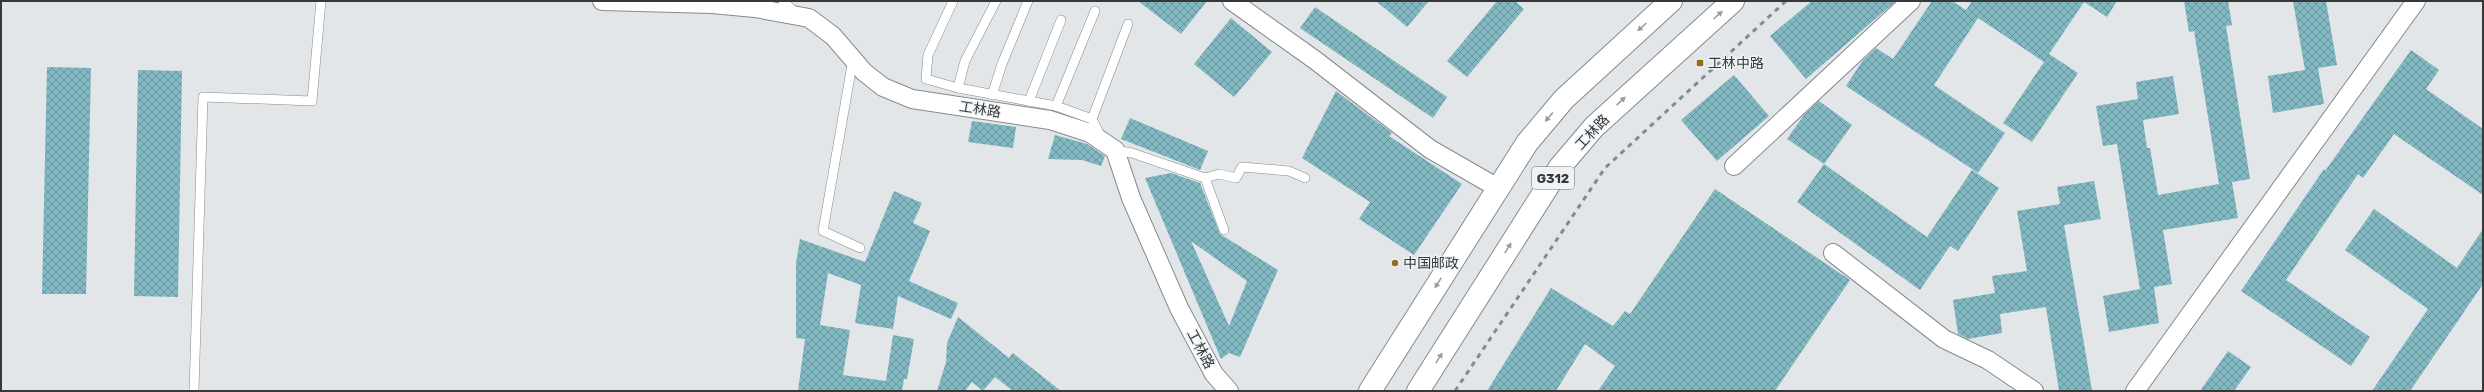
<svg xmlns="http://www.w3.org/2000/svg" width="2484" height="392" font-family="Rubik,'Noto Sans SC',sans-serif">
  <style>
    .building { fill: url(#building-cross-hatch); fill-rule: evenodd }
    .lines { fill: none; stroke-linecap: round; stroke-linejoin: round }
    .service-casing { stroke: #878a8d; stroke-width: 10 }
    .minor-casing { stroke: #878a8d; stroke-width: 20 }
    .trunk-casing { stroke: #878a8d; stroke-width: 24 }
    .service { stroke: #fff; stroke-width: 9 }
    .minor { stroke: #fff; stroke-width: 18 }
    .trunk { stroke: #fff; stroke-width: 22 }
    .rail { stroke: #878a8c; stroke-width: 3; stroke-dasharray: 5 5; stroke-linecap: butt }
    .oneway { fill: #9b9c9c }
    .poi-dot { fill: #946e17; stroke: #eff3f6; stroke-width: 1.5 }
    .labels { text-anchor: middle; stroke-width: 3; stroke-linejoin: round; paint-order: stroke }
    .shield { fill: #eff3f6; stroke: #6e7072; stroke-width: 1 }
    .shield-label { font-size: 13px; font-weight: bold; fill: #37383a }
    .poi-label { font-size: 14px; fill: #37383a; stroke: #eff3f6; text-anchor: start }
    .street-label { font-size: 14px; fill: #37383a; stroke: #eff3f6 }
  </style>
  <defs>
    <pattern id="building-cross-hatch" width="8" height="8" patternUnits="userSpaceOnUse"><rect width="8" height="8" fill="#81b8c1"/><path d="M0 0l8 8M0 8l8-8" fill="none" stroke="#6a979e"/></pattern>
  </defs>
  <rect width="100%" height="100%" fill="#e2e6e9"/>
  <!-- building -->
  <g class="building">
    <path d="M1138,1H1207L1181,34Z"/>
    <path d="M1376,1H1429L1407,27Z"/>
    <path d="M1497,1H1515L1524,9L1467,77L1447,61Z"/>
    <path d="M1812,1H1896L1806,79L1770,36Z"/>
    <path d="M1932,1H1952L1966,10L1972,1H2117L2107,17L2084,2L2049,54L2078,73L2032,142L2003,123L2044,62L1978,18L1934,85L2005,133L1978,173L1846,86L1863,60L1876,48L1893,59Z"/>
    <path d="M2184,1H2228L2232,25L2226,26L2250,179L2232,182L2238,218L2163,230L2172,284L2154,287L2159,323L2109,332L2103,296L2140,289L2117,144L2103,146L2096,106L2138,99L2136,82L2173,76L2179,114L2143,120L2147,148H2150L2158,195L2219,184L2194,31L2189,32Z"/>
    <path d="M2293,1H2326L2337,65L2318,68L2324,104L2273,113L2268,76L2305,70Z"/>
    <path d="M1315,7L1447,97L1433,118L1300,28Z"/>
    <path d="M1231,18L1272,52L1234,97L1194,64Z"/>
    <path d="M2411,50L2439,70L2426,89L2483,129V195L2394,134L2363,178L2358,174L2286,280L2370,337L2351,366L2241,291L2324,169L2325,171Z"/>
    <path d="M47,67L91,68L86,294H42Z"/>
    <path d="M138,70L182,71L178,297L134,296Z"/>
    <path d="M1734,75L1769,116L1717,161L1681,120Z"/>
    <path d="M1336,91L1392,133L1389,136L1462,184L1414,255L1359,219L1370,202L1302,158Z"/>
    <path d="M1819,101L1852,125L1824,164L1787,139L1804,115Z"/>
    <path d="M1130,118L1208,151L1200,170L1121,139Z"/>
    <path d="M972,121L1016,127L1013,148L968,142Z"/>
    <path d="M1055,135L1087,144L1105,156L1101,166L1082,160L1048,159Z"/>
    <path d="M1824,164L1927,237L1972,170L1999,188L1958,251L1950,246L1920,290L1797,202Z"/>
    <path d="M1171,173L1200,183L1220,234L1278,270L1240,357L1229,353L1221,359L1145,178ZM1191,241L1247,281L1229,326Z"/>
    <path d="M2094,181L2101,219L2064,225L2092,391H2059L2046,307L2000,314L2002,333L1968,339L1958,334L1953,300L1995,293L1992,276L2027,271L2017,211L2060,204L2057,187Z"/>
    <path d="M1715,189L1850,280L1775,391H1598L1615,366L1585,344L1556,391H1487L1551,288L1613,326L1625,311L1630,314Z"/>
    <path d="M894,191L922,203L913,223L930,231L909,281L958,303L951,319L898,296L893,329L855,323L861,285L828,273L820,325L850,330L843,375L886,381L893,335L914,339L907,379H904L902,391H798L805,339L796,338V263L800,239L865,262Z"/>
    <path d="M2374,209L2457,268L2483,229V284L2410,391H2372L2428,309L2345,250Z"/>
    <path d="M958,317L1009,358L1013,353L1061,391H1013L995,377L983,391L972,382L965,391H937L946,362L947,343Z"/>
    <path d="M2228,351L2251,367L2234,391H2200Z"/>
  </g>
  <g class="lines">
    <defs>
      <g id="service">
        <path d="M783,1L796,13"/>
        <path d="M953,1L928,55L926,79L958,88L1056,106L1092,119L1100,135"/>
        <path d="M853,59L823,231L860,248"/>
        <path d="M958,88L965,61L996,1"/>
        <path d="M992,95L1002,64L1028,1"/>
        <path d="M1029,101L1061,20"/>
        <path d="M1056,106L1095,11"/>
        <path d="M1092,119L1128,24"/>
        <path d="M1115,150L1132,153L1205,178L1224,230"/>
        <path d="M1205,178L1219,174L1236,178L1242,167L1289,171L1305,178"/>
        <path d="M194,391L203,97L312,101L321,1"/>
      </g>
      <g id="minor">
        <path d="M602,1L712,4L755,8L809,18L833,36L864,72L883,87L912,99L1050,120L1090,133L1115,150L1131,198L1179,308L1214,374L1229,391"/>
        <path d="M1232,1L1315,60L1430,149L1498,188"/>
        <path d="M1734,166L1911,1"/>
        <path d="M1833,253L1944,339L1988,360L2034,391"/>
        <path d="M2135,391L2416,1"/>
      </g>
      <g id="trunk">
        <path d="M1370,391L1527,143L1564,99L1671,1"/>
        <path d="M1418,391L1560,167L1594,127L1733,1"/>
      </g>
    </defs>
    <!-- service casing -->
    <use href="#service" class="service-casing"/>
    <!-- minor casing -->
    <use href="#minor" class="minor-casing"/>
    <!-- trunk casing -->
    <use href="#trunk" class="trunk-casing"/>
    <!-- service -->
    <use href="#service" class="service"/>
    <!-- minor -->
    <use href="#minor" class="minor"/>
    <!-- trunk -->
    <use href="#trunk" class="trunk"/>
    <!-- rail -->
    <path class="rail" d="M1455,391L1605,168L1786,1"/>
  </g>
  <!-- one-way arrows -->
  <defs><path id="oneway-solid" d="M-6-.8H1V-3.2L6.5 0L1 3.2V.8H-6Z"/></defs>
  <g class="oneway">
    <use href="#oneway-solid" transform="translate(1718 15) rotate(-42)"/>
    <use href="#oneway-solid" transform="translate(1642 27) rotate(138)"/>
    <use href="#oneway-solid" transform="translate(1621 101) rotate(-43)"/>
    <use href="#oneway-solid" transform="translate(1549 117) rotate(130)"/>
    <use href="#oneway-solid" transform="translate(1508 248) rotate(-58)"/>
    <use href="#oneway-solid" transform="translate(1438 283) rotate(122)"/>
    <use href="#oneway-solid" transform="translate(1439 358) rotate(-58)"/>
  </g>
  <!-- markers -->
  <g class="poi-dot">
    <rect x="1696" y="59" width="8" height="8" rx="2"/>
    <circle cx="1395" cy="263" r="4"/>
  </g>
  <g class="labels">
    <!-- shield labels -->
    <rect class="shield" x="1532" y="167" width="42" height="22" rx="3"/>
    <g class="shield-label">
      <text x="1553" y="183">G312</text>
    </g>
    <!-- poi labels -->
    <g class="poi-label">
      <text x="1708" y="68">工林中路</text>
      <text x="1403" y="268">中国邮政</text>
    </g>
    <!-- street labels -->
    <g class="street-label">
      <text transform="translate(980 109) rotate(9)" y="5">工林路</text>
      <text transform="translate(1592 132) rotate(-47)" y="5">工林路</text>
      <text transform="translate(1201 349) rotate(62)" y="5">工林路</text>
    </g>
  </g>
  <!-- border -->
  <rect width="2484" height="392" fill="none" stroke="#37383a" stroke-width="4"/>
</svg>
